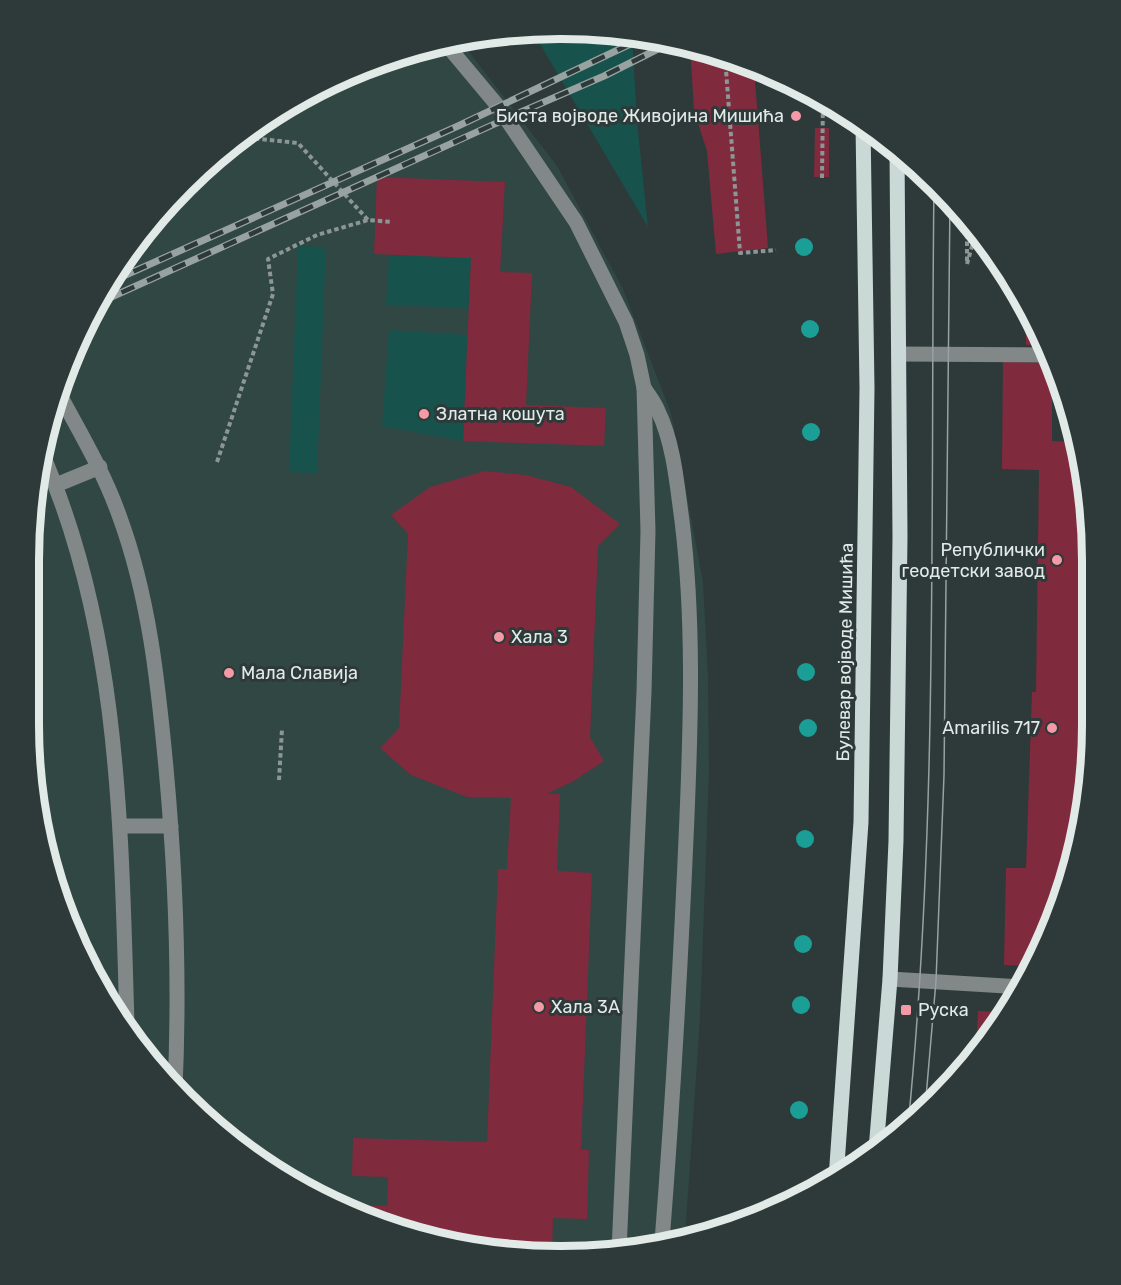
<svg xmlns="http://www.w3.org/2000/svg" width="1121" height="1285" font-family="Rubik,sans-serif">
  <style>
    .built { fill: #314744 }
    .green { fill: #17524c }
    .building { fill: #802a3d }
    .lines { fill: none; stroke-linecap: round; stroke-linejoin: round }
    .path { stroke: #8c9695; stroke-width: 4; stroke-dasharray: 4.5 3; stroke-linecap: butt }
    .minor { stroke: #818887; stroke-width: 15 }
    .major { stroke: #cad8d6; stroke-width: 15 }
    .tram { stroke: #98a2a1; stroke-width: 1.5 }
    .rail-casing { stroke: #98a2a1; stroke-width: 7 }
    .rail { stroke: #2d3a39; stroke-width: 4.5; stroke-dasharray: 14; stroke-linecap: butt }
    .tree { fill: #1b9e95 }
    .poi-dot { fill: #f49aa6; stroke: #2d3a39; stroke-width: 2 }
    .labels { text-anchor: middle; stroke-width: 6; stroke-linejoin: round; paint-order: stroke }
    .poi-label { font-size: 18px; fill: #e2eae8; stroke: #2d3a39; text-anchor: start }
    .street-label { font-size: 18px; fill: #e2eae8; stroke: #2d3a39 }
    .rim { fill: none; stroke: #e2eae8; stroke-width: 8 }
  </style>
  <rect width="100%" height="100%" fill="#2d3a39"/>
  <!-- built -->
  <path class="built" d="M460,40L557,166L623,289L671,413L703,582L708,677L709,771L700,1018L685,1237L595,1255L457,1246L357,1216L237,1147L160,1075L84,960L47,862L29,724L39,457L100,295L160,210L236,139L390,57Z"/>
  <!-- green -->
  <g class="green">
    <path d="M596,30L632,36L637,122L648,227L533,32Z"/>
    <path d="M298,246L326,247L317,473L289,472Z"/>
    <path d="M389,255L471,258L468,308L386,305Z"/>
    <path d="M389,330L467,335L463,441L382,426Z"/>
  </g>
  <!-- building -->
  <g class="building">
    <path d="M690,45L754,68L768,248L716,254L707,151L694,111Z"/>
    <path d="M815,128H829V177H814Z"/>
    <path d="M377,177L505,182L500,272L532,273L526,405L606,408L604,446L463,441L471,258L374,254Z"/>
    <path d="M1025,303L1035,325L1044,344L1026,345Z"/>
    <path d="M1003,362L1052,363V441L1075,442L1078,457L1077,518H1090L1091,525L1092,725L1082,829L1052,928L1032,966L1004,965L1006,868H1026L1032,692H1036L1039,470L1002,469Z"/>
    <path d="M485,471L526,475L571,487L620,524L598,546L590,737L604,761L572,782L546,794H560L557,871L592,873L581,1150H589L587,1219L553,1218L552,1253L457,1246L362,1217V1205L387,1206L388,1177L352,1176L353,1138L487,1142L498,869H507L511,798L467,797L411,775L380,748L399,728L408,534L391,515L430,487Z"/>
    <path d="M31,656H33L30,733L28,724Z"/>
    <path d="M978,1011L1007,1012L1003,1020L976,1051Z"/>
  </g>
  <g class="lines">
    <!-- path -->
    <g class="path">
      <path d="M725,57L740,253L776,250"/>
      <path d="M240,137L298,143L368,220"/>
      <path d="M822,178L823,100"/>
      <path d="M967,219V264L976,232"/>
      <path d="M217,462L273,294L268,259L317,235L368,220L392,222"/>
      <path d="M279,780L282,729"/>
    </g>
    <!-- minor -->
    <g class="minor">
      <path d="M446,44L497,105L576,222L626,322L637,355L644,388L648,531L644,692L619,1251"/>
      <path d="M899,354L1048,355"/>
      <path d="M644,388C649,395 655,403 658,411C674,444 677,485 682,521C694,619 691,718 687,816C681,958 673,1100 662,1242"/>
      <path d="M61,397C82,436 104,473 119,515C149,596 158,682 166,768C176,877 180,979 175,1089"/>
      <path d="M41,451C121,631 121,831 127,1024"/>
      <path d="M56,485L100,467"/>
      <path d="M121,826H171"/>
      <path d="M890,979L1021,987"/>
    </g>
    <!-- major -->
    <g class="major">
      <path d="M876,1150L890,979L896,841L900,537L897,150"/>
      <path d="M836,1179L861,822L867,388L863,125"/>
    </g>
    <!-- tram -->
    <g class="tram">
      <path d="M925,1109L936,981L944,775L950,200"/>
      <path d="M908,1126C939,814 930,499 934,185"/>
    </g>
    <defs>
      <g id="rail">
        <path d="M108,283L458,126L643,38"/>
        <path d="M96,304L521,112L604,76L672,42"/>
      </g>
    </defs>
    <!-- rail casing -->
    <use href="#rail" class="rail-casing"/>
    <!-- rail -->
    <use href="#rail" class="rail"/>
  </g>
  <!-- trees -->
  <g class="tree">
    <circle cx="804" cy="247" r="9"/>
    <circle cx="810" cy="329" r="9"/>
    <circle cx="811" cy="432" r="9"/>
    <circle cx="806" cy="672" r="9"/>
    <circle cx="808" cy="728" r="9"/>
    <circle cx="805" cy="839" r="9"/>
    <circle cx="803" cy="944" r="9"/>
    <circle cx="801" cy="1005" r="9"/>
    <circle cx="799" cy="1110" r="9"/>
  </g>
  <!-- markers -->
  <g class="poi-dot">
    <circle cx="796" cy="116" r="6"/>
    <circle cx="424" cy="414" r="6"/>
    <circle cx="1057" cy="560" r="6"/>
    <circle cx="499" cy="637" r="6"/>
    <circle cx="229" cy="673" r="6"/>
    <circle cx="1052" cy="728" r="6"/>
    <circle cx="539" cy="1007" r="6"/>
    <rect x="900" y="1004" width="12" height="12" rx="3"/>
  </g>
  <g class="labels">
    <!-- poi labels -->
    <g class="poi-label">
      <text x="784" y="122" text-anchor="end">Биста војводе Живојина Мишића</text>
      <text x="436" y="420">Златна кошута</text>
      <text x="1045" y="556" text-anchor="end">Републички<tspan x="1045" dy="21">геодетски завод</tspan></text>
      <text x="511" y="643">Хала 3</text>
      <text x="241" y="679">Мала Славија</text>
      <text x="1040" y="734" text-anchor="end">Amarilis 717</text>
      <text x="551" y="1013">Хала 3А</text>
      <text x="918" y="1016">Руска</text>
    </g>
    <!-- street labels -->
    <g class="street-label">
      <text transform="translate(845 652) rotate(-89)" y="6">Булевар војводе Мишића</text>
    </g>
  </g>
  <!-- crop -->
  <path d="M0 0H1121V1285H0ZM560 39H561A521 521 0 0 1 1082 560V725A521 521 0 0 1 561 1246H560A521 521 0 0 1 39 725V560A521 521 0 0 1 560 39Z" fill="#2d3a39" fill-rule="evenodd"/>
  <path class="rim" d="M560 39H561A521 521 0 0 1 1082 560V725A521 521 0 0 1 561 1246H560A521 521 0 0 1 39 725V560A521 521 0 0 1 560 39Z"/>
</svg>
